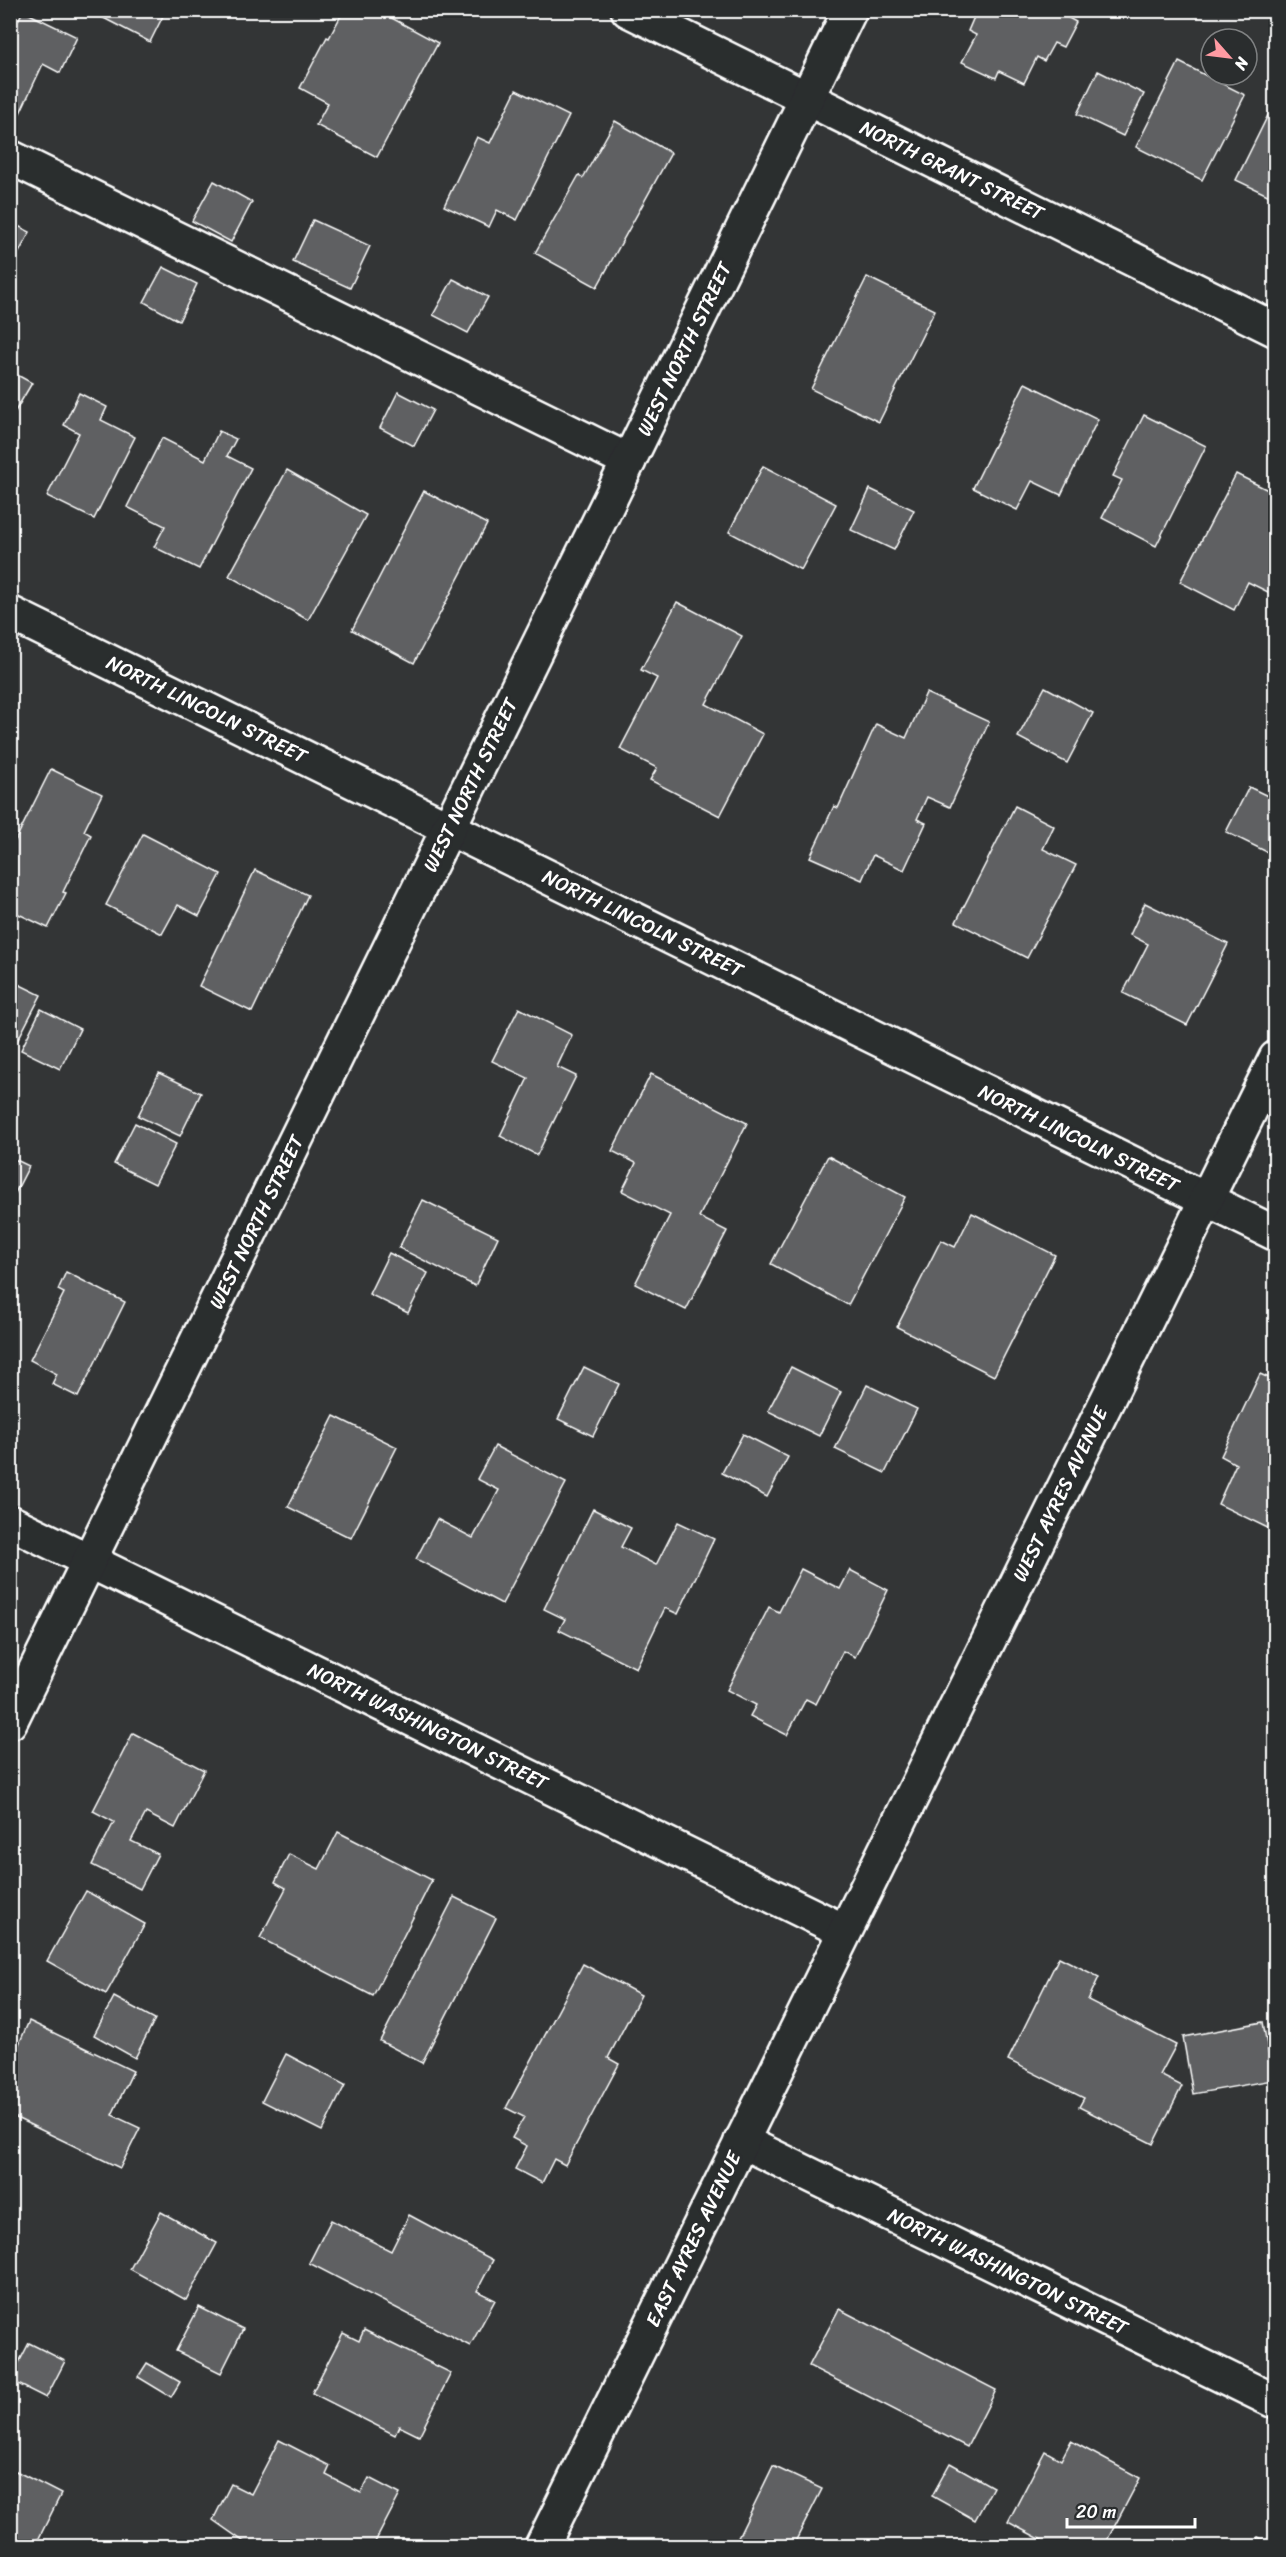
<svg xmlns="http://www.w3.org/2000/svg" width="1286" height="2557" font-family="Sriracha,sans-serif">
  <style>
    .building { fill: #5f6162; stroke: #fff; stroke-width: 1.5 }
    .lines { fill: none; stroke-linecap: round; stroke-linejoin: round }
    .minor-casing { stroke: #fff; stroke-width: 38 }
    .minor { stroke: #2a2d2e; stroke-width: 33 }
    .labels { text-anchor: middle; stroke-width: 6; stroke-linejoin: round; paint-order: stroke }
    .street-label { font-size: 20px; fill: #fff; stroke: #2a2d2e }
  </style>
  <rect width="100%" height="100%" fill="#333536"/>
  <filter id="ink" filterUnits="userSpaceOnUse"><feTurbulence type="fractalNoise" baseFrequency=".0167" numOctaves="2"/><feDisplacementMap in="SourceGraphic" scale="12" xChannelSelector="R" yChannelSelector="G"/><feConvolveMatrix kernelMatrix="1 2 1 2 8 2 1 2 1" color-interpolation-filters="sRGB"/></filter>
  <g filter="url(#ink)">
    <!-- building -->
    <g class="building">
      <path d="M88,10H166L150,42Z"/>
      <path d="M344,10H377L438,43L377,157L316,125L328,103L300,88L327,37L329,38Z"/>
      <path d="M977,10H1063L1067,12L1065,16L1076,22L1063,47L1054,43L1044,61L1037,57L1024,83L999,71L996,78L962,62L976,35L968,31Z"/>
      <path d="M23,11L77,37L60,73L43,64L20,113L10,108V36Z"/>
      <path d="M1179,62L1245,95L1202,180L1136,147Z"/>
      <path d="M1098,71L1144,94L1123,136L1077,114Z"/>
      <path d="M516,90L569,116L517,220L497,210L489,227L444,206L477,137L490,143Z"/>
      <path d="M1276,99V199L1236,180Z"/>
      <path d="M615,121L671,153L597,287L535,253L579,175L583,178Z"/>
      <path d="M214,181L252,202L231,242L192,221Z"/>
      <path d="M313,220L370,246L350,288L293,262Z"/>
      <path d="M10,222L30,232L10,269Z"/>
      <path d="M163,267L197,284L179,321L144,302Z"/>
      <path d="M867,277L935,310L879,422L811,389Z"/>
      <path d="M453,279L488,297L468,333L433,315Z"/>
      <path d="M10,371L32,383L10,420Z"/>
      <path d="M1025,383L1098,419L1061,495L1032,481L1017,510L973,488Z"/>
      <path d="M398,392L433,410L414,446L380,428Z"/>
      <path d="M79,393L107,407L101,420L135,437L94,519L47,496L79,433L64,425Z"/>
      <path d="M1144,415L1206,446L1156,546L1102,518L1122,480L1113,476Z"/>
      <path d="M219,431L236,439L227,456L251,468L199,569L154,547L165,526L127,507L162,438L205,460Z"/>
      <path d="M763,466L836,504L801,570L729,532Z"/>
      <path d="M287,470L366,515L308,620L229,576Z"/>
      <path d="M1236,474L1276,494V596L1248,582L1234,610L1180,582Z"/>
      <path d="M870,489L914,510L894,550L851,530Z"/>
      <path d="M424,491L487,524L414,663L352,630Z"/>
      <path d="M677,602L742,636L706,704L763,734L720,816L650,780L657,768L620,749L657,678L641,670Z"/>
      <path d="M1045,687L1093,713L1067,763L1018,737Z"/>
      <path d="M926,693L989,722L950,807L927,797L917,819L926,823L904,870L873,855L862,880L810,857L834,806L838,808L876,724L906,738Z"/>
      <path d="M51,769L102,794L84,831L91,835L63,892L66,893L48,928L10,910V851Z"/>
      <path d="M1249,787L1276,800V838L1269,853L1226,832Z"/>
      <path d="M1015,806L1054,826L1043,849L1076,865L1027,958L956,922Z"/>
      <path d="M143,834L221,874L199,916L178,905L162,934L106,905Z"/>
      <path d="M255,870L308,895L252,1012L199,986Z"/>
      <path d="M1145,903L1228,944L1187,1025L1123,993L1148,944L1130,935Z"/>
      <path d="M10,980L41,995L10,1055Z"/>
      <path d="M519,1008L572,1035L557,1067L576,1076L537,1155L500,1136L528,1078L492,1061Z"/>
      <path d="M41,1009L80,1029L60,1069L21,1050Z"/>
      <path d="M159,1073L201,1093L180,1136L138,1116Z"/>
      <path d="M651,1074L747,1123L699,1217L727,1231L686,1310L635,1284L670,1215L622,1191L636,1163L612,1151Z"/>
      <path d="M135,1123L176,1144L155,1184L114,1164Z"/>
      <path d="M828,1156L905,1197L848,1305L771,1264Z"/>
      <path d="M10,1157L29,1166L10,1203Z"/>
      <path d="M423,1200L498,1237L475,1286L399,1248Z"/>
      <path d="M972,1213L1055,1255L994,1376L897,1327L941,1240L955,1247Z"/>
      <path d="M389,1253L428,1273L408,1313L369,1294Z"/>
      <path d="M66,1272L125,1302L78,1397L52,1384L57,1374L30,1360L64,1293L58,1290Z"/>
      <path d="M584,1367L619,1384L593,1436L558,1419Z"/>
      <path d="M791,1367L841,1392L819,1436L768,1411Z"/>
      <path d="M1260,1374L1276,1381V1532L1218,1504L1236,1464L1221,1456Z"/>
      <path d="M867,1385L917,1409L885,1473L835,1449Z"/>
      <path d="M334,1416L397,1447L351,1538L288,1507Z"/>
      <path d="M743,1434L788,1457L767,1497L722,1473Z"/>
      <path d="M495,1446L566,1483L502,1604L416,1559L437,1519L473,1538L499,1490L477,1479Z"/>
      <path d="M593,1509L631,1528L621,1547L656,1565L678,1522L714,1539L678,1614L665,1608L636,1668L559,1630L565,1619L544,1609Z"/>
      <path d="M801,1569L840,1589L850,1570L888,1590L855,1657L843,1651L816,1704L806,1699L787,1735L750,1716L756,1705L727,1690L769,1607L779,1612Z"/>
      <path d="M133,1733L204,1770L175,1828L146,1813L131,1841L158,1854L140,1889L92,1865L114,1822L93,1811Z"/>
      <path d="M338,1832L432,1880L373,1996L260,1938L286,1888L275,1882L289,1854L319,1869Z"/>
      <path d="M86,1891L145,1924L106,1994L47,1961Z"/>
      <path d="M454,1897L496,1918L422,2063L380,2041Z"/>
      <path d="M1059,1957L1099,1977L1088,2000L1176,2045L1160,2075L1182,2086L1153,2144L1079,2107L1084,2098L1008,2060Z"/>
      <path d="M583,1964L641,1995L608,2058L619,2064L565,2165L554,2159L542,2183L515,2169L527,2146L512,2138L524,2117L506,2108Z"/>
      <path d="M114,1997L155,2019L135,2058L94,2035Z"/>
      <path d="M29,2021L133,2071L112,2115L140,2128L120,2168L10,2115V2040L19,2044Z"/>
      <path d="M1263,2022L1273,2080L1193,2094L1183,2037Z"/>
      <path d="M286,2054L345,2085L322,2131L262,2101Z"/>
      <path d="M161,2212L217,2243L186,2300L130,2269Z"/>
      <path d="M409,2215L493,2260L477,2291L495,2300L470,2346L309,2263L331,2220L391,2251Z"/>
      <path d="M199,2307L243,2329L221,2373L176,2351Z"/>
      <path d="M839,2309L996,2390L967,2447L809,2366Z"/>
      <path d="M364,2330L451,2373L419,2436L399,2426L395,2435L312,2393L343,2333L359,2341Z"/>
      <path d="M29,2343L65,2361L46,2398L10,2380Z"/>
      <path d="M147,2363L180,2382L171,2397L138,2377Z"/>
      <path d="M279,2440L330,2466L326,2475L361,2493L369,2478L400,2494L373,2546H250L213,2520L231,2484L251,2494Z"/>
      <path d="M1071,2441L1140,2478L1104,2546H1053L1008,2522L1045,2451L1061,2460Z"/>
      <path d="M950,2463L993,2487L975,2520L932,2496Z"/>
      <path d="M773,2466L822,2489L793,2546H734Z"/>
      <path d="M10,2468L61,2494L35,2546H10Z"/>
      <path d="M1258,2538L1274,2546H1254Z"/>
    </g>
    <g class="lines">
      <defs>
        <g id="minor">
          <path d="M628,10L1276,330"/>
          <path d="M10,157L629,461"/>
          <path d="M10,613L1276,1234"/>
          <path d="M10,1522L844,1931"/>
          <path d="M10,1722L850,10"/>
          <path d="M741,2141L1276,2402"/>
          <path d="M542,2546L1276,1058"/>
        </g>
      </defs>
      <!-- minor casing -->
      <use href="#minor" class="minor-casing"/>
      <!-- minor -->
      <use href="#minor" class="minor"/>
    </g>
  </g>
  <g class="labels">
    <!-- street labels -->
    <g class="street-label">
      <text transform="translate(952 170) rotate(26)" y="7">NORTH GRANT STREET</text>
      <text transform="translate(684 349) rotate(-64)" y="7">WEST NORTH STREET</text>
      <text transform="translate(207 709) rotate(26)" y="7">NORTH LINCOLN STREET</text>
      <text transform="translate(470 785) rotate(-64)" y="7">WEST NORTH STREET</text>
      <text transform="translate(643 923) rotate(26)" y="7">NORTH LINCOLN STREET</text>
      <text transform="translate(1079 1138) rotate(26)" y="7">NORTH LINCOLN STREET</text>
      <text transform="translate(256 1222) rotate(-64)" y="7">WEST NORTH STREET</text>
      <text transform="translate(1060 1494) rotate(-64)" y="7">WEST AYRES AVENUE</text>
      <text transform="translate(428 1726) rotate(26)" y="7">NORTH WASHINGTON STREET</text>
      <text transform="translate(693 2239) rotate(-64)" y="7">EAST AYRES AVENUE</text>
      <text transform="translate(1008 2271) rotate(26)" y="7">NORTH WASHINGTON STREET</text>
    </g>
  </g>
  <!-- margin -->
  <rect width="1286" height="2557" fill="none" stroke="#2a2d2e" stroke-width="36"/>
  <rect x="18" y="18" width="1250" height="2521" fill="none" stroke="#fff" stroke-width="2" filter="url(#ink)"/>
  <!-- north arrow -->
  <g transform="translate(1229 57) rotate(118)"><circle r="28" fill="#2a2d2e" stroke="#7f8182" stroke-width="1.5"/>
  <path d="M0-4.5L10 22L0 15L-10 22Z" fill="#ff9aa2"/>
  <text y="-9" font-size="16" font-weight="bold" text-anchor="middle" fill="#ffffff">N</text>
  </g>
  <!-- scale -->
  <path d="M1067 2518v9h128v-9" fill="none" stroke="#ffffff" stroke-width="3"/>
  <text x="1076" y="2518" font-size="18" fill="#ffffff" stroke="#2a2d2e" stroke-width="4.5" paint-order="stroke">20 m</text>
</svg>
